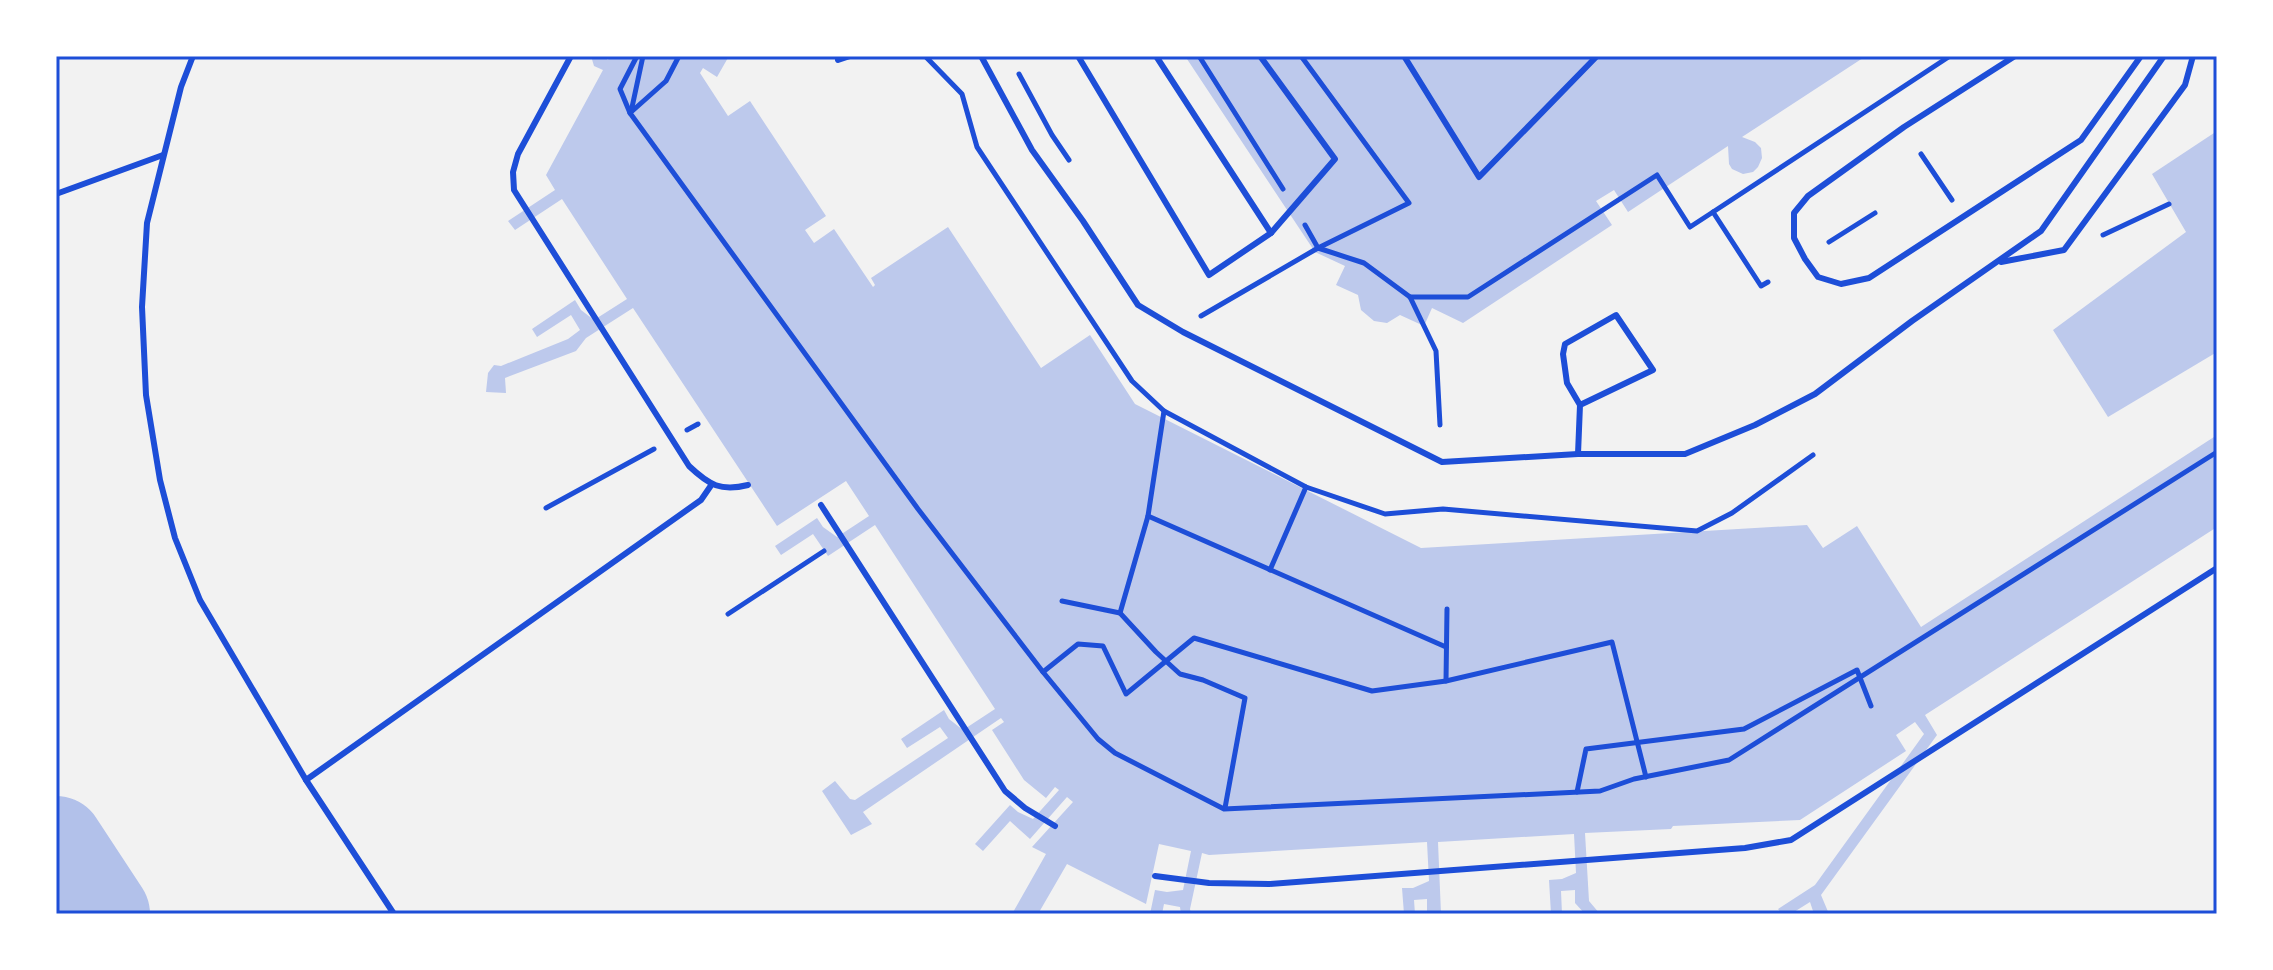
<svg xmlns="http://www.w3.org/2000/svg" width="2273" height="970" font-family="'DM Sans',sans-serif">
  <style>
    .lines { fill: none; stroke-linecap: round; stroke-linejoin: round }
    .taxiway { stroke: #b2c1ea; stroke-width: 96 }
    .building { fill: #bdc9ec }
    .path { stroke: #1d4ed8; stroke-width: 5 }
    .service { stroke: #1d4ed8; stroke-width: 6 }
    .neatline { fill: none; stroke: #1d4ed8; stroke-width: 3 }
  </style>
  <rect width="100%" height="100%" fill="#f2f2f2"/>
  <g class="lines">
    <!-- taxiway -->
    <path class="taxiway" d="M56,844L102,914"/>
  </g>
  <!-- building -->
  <g class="building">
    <path d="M591,56H603L608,60L610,56H729L717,77L703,68L700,73L728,116L750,101L826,216L805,230L814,243L834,229L873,287L875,285L871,278L948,227L1041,368L1090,335L1135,404L1421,548L1807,525L1823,548L1857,526L1921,627L2217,435V527L1925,715L1937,735L1821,895L1829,914H1814L1810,902L1794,912L1796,914H1782L1778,909L1815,885L1924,734L1915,722L1896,735L1906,751L1800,820L1673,826L1671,829L1585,833L1589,901L1600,914H1585L1575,903V890L1561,891L1562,914H1551L1549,880L1562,879L1576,873L1574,834L1438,842L1441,914H1427V899L1414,900L1415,914H1404L1402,888H1413L1429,881L1427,842L1209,855L1202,853L1190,909L1191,914H1181L1180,907L1164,904L1162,914H1150L1155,890L1167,892L1183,890L1191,851L1159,844L1146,904L1067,864L1038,914H1012L1046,854L1032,847L1073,802L1067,797L1030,839L1010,821L983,851L975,844L1010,805L1018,812L1033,819L1059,790L1055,787L1046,798L1024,780L992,730L1004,722L1001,718L863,812L872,824L851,835L822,791L835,781L850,799L855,800L948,738L940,727L907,748L901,739L944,710L949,719L963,730L995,709L875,525L828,556L813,534L781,555L775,546L817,518L823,527L837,537L869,516L846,481L777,526L633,308L586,338L576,351L505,378L506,393L486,392L488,373L494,365L501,366L568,339L580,330L571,315L537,337L532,329L575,300L581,310L594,320L627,299L562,199L515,230L508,221L555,190L546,175L603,70L594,66Z"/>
    <path d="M1185,56H1866L1742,137L1755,142L1761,148L1762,158L1758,167L1753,172L1743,174L1732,169L1729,164L1728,146L1628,212L1614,190L1596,201L1612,225L1463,323L1432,308L1424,326L1400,315L1387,323L1374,321L1361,310L1358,295L1336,285L1345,266L1315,252Z"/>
    <path d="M2217,131V352L2108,417L2053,330L2186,232L2152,174Z"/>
  </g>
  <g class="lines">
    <!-- path -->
    <g class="path">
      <path d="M679,56L666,81L630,113L918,509L1043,672L1098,739L1115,753L1224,809L1600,791L1634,779L1729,760L2217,452"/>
      <path d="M925,56L962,94L977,147L1132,381L1164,411L1306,487L1385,514L1443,509L1697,531L1732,513L1813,455"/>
      <path d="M1199,56L1283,189"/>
      <path d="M1301,56L1409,203L1318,248L1305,225"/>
      <path d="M1019,74L1052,135L1069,160"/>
      <path d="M631,112L643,56"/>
      <path d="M630,113L620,89L637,56"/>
      <path d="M1921,154L1952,200"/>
      <path d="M1713,212L1950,56"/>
      <path d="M2103,235L2169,204"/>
      <path d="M1829,242L1875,213"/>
      <path d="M1410,297H1468L1657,175L1690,227L1713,212L1761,286L1768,282"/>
      <path d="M1201,316L1318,248L1364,263L1410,297L1436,351L1440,425"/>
      <path d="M687,430L698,424"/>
      <path d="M546,508L654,449"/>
      <path d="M1148,516L1446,647"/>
      <path d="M1270,570L1306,487"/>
      <path d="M1062,601L1120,613L1148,516L1164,411"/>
      <path d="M1120,613L1156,652L1180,674L1203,680L1245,698L1225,808"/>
      <path d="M728,614L824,551"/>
      <path d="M1043,672L1078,644L1103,646L1126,694L1194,638L1372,691L1446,681L1612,642L1646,777"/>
      <path d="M1446,681L1447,609"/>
      <path d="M1577,792L1586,749L1744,729L1857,670L1871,706"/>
    </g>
    <!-- service -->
    <g class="service">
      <path d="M193,56L181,87L147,223L142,307L146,395L160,480L175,538L200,600L306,780L394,914"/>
      <path d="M571,56L518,154L513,172L514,190L689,466C709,485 721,492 748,485"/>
      <path d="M981,56L1032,150L1083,221L1138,305L1183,332L1442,462L1578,454H1685L1755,425L1815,394L1912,321L2041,231L2164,56"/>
      <path d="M1078,56L1209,275L1271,233L1335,159L1260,56"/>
      <path d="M1156,56L1271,233"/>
      <path d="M1404,56L1479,177L1597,56"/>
      <path d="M2015,56L1904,127L1808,196L1794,213V238L1805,259L1818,277L1841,284L1869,278L2081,140L2141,56"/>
      <path d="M838,60L850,56"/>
      <path d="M56,194L163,155"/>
      <path d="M2001,262L2064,250L2185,85L2193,56"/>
      <path d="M1578,454L1580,405L1567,383L1563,354L1565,344L1616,315L1653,370L1580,405"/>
      <path d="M821,505L1005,791L1025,808L1055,826"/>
      <path d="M306,780L701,500L712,484"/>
      <path d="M1155,876L1209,883L1269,884L1745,848L1791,840L2217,568"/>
    </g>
  </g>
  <!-- border -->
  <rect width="2273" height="970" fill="none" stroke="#ffffff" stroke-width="116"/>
  <rect x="58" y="58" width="2157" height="854" class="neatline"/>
</svg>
